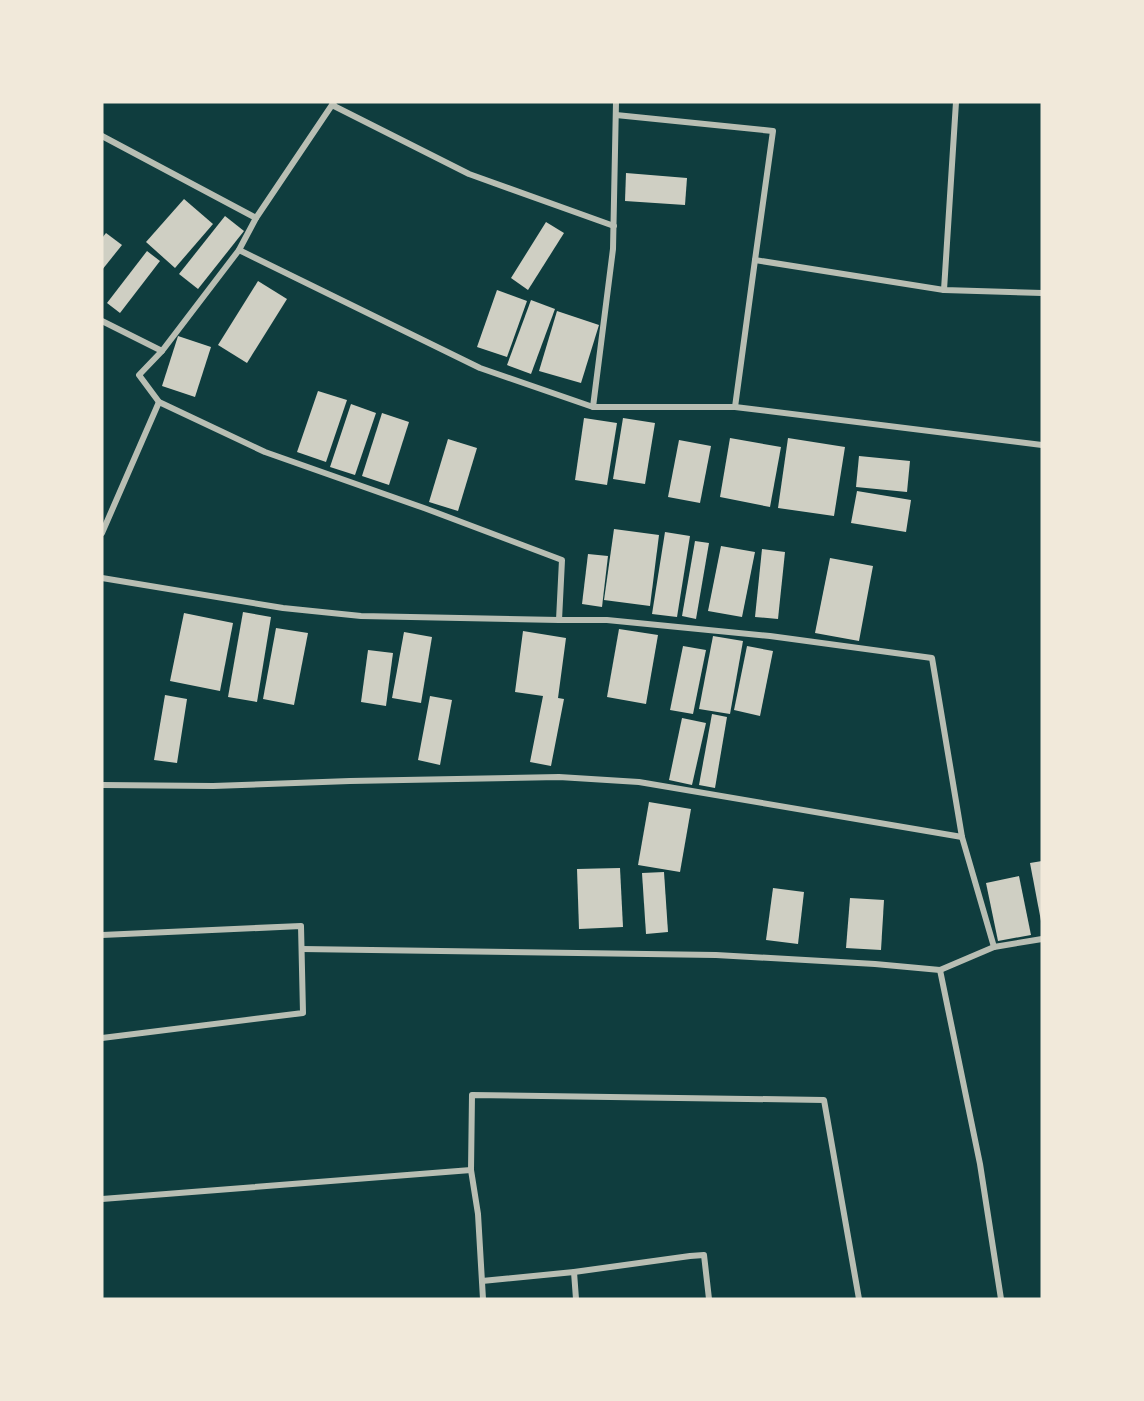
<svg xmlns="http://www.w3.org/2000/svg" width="1144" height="1401" font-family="'Alegreya Sans',sans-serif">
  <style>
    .building { fill: #cfcfc3 }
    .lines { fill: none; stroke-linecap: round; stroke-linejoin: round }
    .minor { stroke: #b8beb3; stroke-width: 6 }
  </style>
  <rect width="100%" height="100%" fill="#0f3d3e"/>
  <!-- building -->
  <g class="building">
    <path d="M626,173L687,178L685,205L625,201Z"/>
    <path d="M184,199L213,224L175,268L146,242Z"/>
    <path d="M225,216L244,231L198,289L179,274Z"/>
    <path d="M546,222L564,233L528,290L511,278Z"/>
    <path d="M106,233L122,245L102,270V238Z"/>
    <path d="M147,251L160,261L120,313L107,303Z"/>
    <path d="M258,281L287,299L247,363L218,345Z"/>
    <path d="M497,290L527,301L507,357L477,347Z"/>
    <path d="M531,300L555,309L531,374L507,365Z"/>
    <path d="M557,311L599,325L581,383L539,371Z"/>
    <path d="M178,336L211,347L195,397L162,386Z"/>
    <path d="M318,391L347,400L326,462L297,452Z"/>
    <path d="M351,404L376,413L355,475L330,467Z"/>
    <path d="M382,413L409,422L389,485L362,476Z"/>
    <path d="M584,418L617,423L607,485L575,480Z"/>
    <path d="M623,418L655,423L645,484L613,479Z"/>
    <path d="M730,438L781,447L770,507L720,497Z"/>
    <path d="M788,438L845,447L834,516L778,508Z"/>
    <path d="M448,439L477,448L458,511L429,502Z"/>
    <path d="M679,440L711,446L700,503L668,497Z"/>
    <path d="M859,456L910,461L907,492L856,487Z"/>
    <path d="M857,491L911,500L906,532L851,523Z"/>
    <path d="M614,529L659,535L650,606L604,600Z"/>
    <path d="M665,532L690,536L677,617L652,614Z"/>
    <path d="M695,541L709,543L696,619L682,616Z"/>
    <path d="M721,546L755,552L742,617L708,611Z"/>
    <path d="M762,549L785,552L778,619L755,617Z"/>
    <path d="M588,554L608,556L602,607L582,604Z"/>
    <path d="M830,558L873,566L859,641L815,633Z"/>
    <path d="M243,612L271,617L257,702L228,697Z"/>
    <path d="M184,613L233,623L220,691L170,681Z"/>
    <path d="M276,628L308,633L294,705L263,699Z"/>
    <path d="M619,629L658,635L646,704L607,697Z"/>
    <path d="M523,631L566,638L558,698L564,699L551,766L530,762L543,696L515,692Z"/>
    <path d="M404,632L432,637L421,703L392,698Z"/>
    <path d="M713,636L743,641L730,714L699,709Z"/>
    <path d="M683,646L706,650L693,714L670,710Z"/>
    <path d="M747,646L773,651L760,716L734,710Z"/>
    <path d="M368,650L393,653L386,706L361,702Z"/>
    <path d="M165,695L187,699L177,763L154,760Z"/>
    <path d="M430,696L452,700L440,765L418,760Z"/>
    <path d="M712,714L727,717L715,788L699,785Z"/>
    <path d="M682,718L706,723L692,785L669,780Z"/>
    <path d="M649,802L691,809L680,872L638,865Z"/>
    <path d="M1042,861V921H1041L1030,863Z"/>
    <path d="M620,868L623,927L579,929L577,869Z"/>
    <path d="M664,872L668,932L646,934L642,873Z"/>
    <path d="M1019,876L1031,935L998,941L986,883Z"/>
    <path d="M773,888L804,892L798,944L766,940Z"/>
    <path d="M850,898L884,900L881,950L846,948Z"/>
  </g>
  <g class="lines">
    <!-- minor -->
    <g class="minor">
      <path d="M334,102L256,218L239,250L162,351L139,375L159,402L265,452L424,508L562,560L559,620"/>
      <path d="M956,102L944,290L1042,293"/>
      <path d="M332,105L469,174L614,226"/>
      <path d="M616,115L773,131L755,260"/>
      <path d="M102,136L256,218"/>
      <path d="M239,250L480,368L593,407H735L1042,445"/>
      <path d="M102,321L162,351"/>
      <path d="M593,407L613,249L616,102"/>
      <path d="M735,407L755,260L944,290"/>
      <path d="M102,533L159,402"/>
      <path d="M102,578L283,608L361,616L559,620H607L770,636L932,658L962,837L994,947"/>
      <path d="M102,785L213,786L350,781L559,777L639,782L962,837"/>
      <path d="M102,935L301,926L303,1013L102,1038"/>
      <path d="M302,949L716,955L875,964L940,970L994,947L1042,939"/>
      <path d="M940,970L980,1164L1001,1299"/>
      <path d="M471,1170L478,1214L483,1299"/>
      <path d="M102,1199L471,1170L472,1095L824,1100L859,1299"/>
      <path d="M574,1272L576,1299"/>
      <path d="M482,1281L574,1272L690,1256L704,1255L709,1299"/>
    </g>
  </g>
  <!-- border -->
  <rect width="1144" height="1401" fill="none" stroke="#f1e9da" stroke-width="207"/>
</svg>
